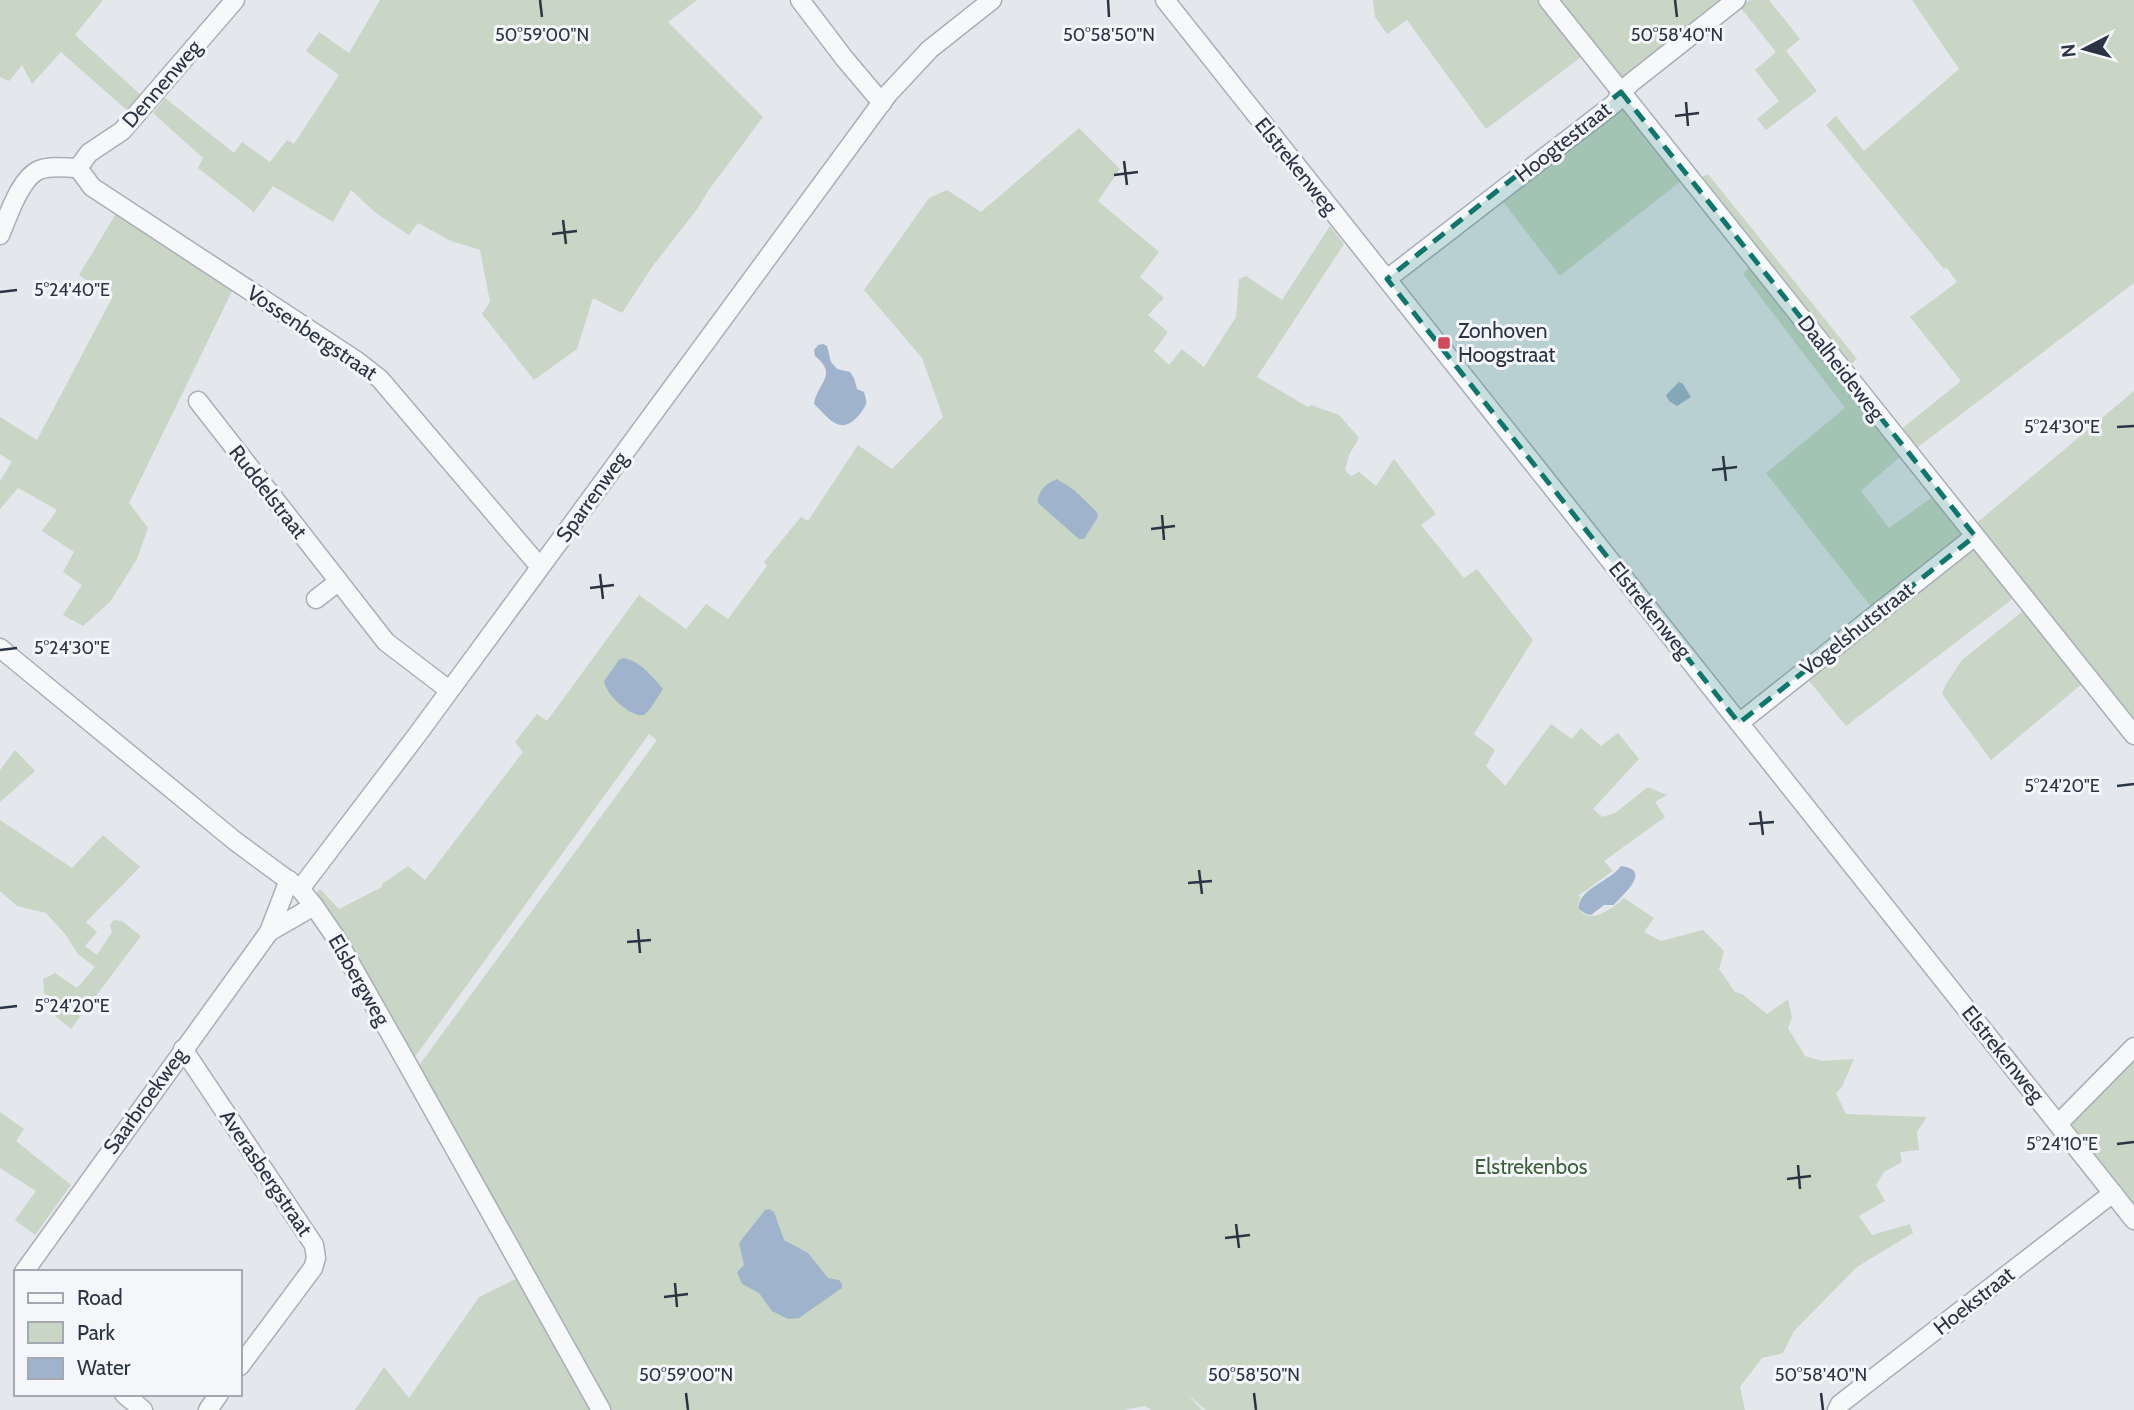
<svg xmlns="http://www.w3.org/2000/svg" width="2134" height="1410" font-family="Cabin,sans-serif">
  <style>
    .green { fill: #c9d6c5 }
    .water { fill: #9fb4cc }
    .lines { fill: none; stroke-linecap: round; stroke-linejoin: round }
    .minor-casing { stroke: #a9aeb7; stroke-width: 21 }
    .minor { stroke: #f7f8fa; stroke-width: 18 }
    .marked { fill: #0f766e; fill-opacity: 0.2; stroke: #0f766e; stroke-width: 5; stroke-dasharray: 14 9; stroke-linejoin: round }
    .ticks { fill: none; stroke: #2b3445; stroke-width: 2.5 }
    .poi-dot { fill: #d1495b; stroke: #f4f6f9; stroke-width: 2.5 }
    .labels { text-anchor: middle; stroke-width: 6; stroke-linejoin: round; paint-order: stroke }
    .street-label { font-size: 21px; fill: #2b3445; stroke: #f4f6f9 }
    .poi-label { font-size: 21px; fill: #2b3445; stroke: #f4f6f9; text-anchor: start }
    .park-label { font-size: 21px; fill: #3f6138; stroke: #f4f6f9 }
    .ticks-label { font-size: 18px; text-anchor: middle; fill: #2b3445; stroke: #f4f6f9; stroke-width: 6; stroke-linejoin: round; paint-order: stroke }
  </style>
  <rect width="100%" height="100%" fill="#e4e7ec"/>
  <!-- green -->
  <g class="green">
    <path d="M0,0H103L75,35L144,98L130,113L61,52L32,84L22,65L9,81L0,77Z"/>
    <path d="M380,0H697L668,22L763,117L708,191L698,208L652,267L622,313L593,298L577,349L534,380L482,314L490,302L480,250L451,241L418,223L409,235L376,213L351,190L333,222L273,186L254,212L198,168L203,158L153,113L165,98L234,153L242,142L270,162L287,140L294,144L339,75L306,51L319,32L349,53Z"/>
    <path d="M1373,0H1537L1581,57L1486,129L1407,20L1387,34L1375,17Z"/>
    <path d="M1556,0H1724L1628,76L1620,79Z"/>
    <path d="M1750,0H1769L1800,39L1786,51L1817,91L1766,130L1757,119L1779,101L1755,70L1776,52L1740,7Z"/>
    <path d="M1912,0H2134V283L1914,450L1899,431L1961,381L1910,317L1957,282L1946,267L1944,269L1826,125L1836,116L1864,151L1959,69Z"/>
    <path d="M1620,107L1681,181L1560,276L1501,199Z"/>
    <path d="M1079,128L1120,169L1098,201L1159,252L1140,277L1164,298L1148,315L1168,332L1154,351L1169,365L1182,349L1204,367L1236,317L1239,279L1246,276L1282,300L1330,226L1344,244L1257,377L1308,407L1311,405L1339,415L1359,438L1349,455L1345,470L1351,476L1359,472L1376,486L1394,459L1436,514L1421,525L1464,578L1477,569L1533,640L1474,734L1495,750L1486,766L1505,786L1551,724L1572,739L1581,728L1601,746L1618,733L1639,759L1593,809L1602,817L1615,813L1648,787L1667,795L1655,802L1665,817L1604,861L1613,871L1578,896L1581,897C1578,904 1577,907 1583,913C1594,923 1615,906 1624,898L1654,918L1644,932L1661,941L1703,930L1724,951L1719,969L1735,992L1742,994L1767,1014L1788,999L1792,1018L1788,1028L1805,1056L1822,1061L1854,1059L1842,1087L1836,1093L1846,1114L1927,1117L1917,1132L1919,1150L1900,1152L1902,1162L1884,1172L1876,1185L1885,1201L1859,1216L1872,1235L1910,1224L1913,1233L1857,1267L1794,1331L1783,1353L1762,1358L1740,1387L1745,1410H1206L1187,1394L1202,1410H1151L1145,1406L1123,1410H355L384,1367L409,1398L479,1297L520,1277L418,1067L657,740L649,734L414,1058L313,896L320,889L339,909L382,887V884L408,866L425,880L523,752L515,742L537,714L547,721L639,595L686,629L706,604L728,619L767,566L764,562L801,517L808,521L858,445L892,469L943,417L922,358L864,290L929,198L947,190L981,212Z"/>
    <path d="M1708,174L1857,359L1847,367L1698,179Z"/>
    <path d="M117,212L235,285L129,503L148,528L137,559L110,602L83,626L63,615L82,585L63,572L74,552L42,531L57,510L18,488L0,509V481L12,462L0,454V417L37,440L112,298L79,275Z"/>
    <path d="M1751,265L1902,455L1861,491L1889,528L1935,495L1963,534L1957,541L1872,608L1766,473L1845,408L1743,274Z"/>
    <path d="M2134,391V728L1973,526Z"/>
    <path d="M1970,548H1976L2013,595L2010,601L1846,726L1805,676Z"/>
    <path d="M2024,610L2083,683L1991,760L1942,694L1946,684L1962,660Z"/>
    <path d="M15,750L35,771L0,802V770Z"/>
    <path d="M0,820L72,868L103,835L140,867L86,922L97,932L85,946L97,955L112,932L110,925L114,920L122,921L141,936L71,1029L55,1016L65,1005L44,993L43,979L55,973L77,988L95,967L78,954L65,934L46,913L17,906L0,891Z"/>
    <path d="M2134,1056V1203L2070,1123Z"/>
    <path d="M0,1112L24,1129L16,1141L71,1185L35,1235L15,1220L36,1191L0,1168Z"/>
  </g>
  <!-- water -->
  <g class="water">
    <path d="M823,344L827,346L831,362L837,369L850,372L854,378L857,389L864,392C865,396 867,400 866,404C863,412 851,427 841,425C831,424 821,410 814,404C817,383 839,375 815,356L814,350L818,345Z"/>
    <path d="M1679,382L1683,384L1691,397L1677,406L1669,401L1666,395Z"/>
    <path d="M1057,479L1074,490L1097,512L1098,517L1084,539H1079L1038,503C1037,492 1046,483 1057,479Z"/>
    <path d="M623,658C639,660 653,677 663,689L650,709L644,715C630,717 606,695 604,681L619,660Z"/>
    <path d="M1621,866C1654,870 1621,896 1614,905H1604L1591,915L1586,914L1579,909C1577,889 1611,881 1621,866Z"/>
    <path d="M769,1209L774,1212L784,1240L808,1253L828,1278L839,1280L842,1284V1288L799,1318L788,1319L772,1311L759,1293L742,1284L737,1272L744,1265L739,1243L765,1210Z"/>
  </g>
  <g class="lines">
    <defs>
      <g id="minor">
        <path d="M800,0L844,58L882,103"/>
        <path d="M1165,0L2134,1220"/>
        <path d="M1548,0L2134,735"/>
        <path d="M78,168L92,187L357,361L380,379L540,567"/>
        <path d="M78,168L89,153L122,131L235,0"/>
        <path d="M0,235C8,217 20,178 39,170C51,165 65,168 78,168"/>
        <path d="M1387,279L1615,103L1621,92L1632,82L1736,0"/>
        <path d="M198,401L386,642L449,690"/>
        <path d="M316,599L338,582"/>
        <path d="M0,648L235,841L300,889L314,906L336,938L408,1065L601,1410"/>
        <path d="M1739,723L1975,536"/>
        <path d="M300,889L417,735L888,94L930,49L992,0"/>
        <path d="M269,932L314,906"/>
        <path d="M183,1049L314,1245L316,1258L313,1268L240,1366"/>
        <path d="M2059,1123L2134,1047"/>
        <path d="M24,1272L269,932L289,880"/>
        <path d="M124,1394L143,1410"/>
        <path d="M208,1410L219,1394"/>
        <path d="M1837,1410L1840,1404L2113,1193"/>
      </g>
    </defs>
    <!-- minor casing -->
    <use href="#minor" class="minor-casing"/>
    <!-- minor -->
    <use href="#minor" class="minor"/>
  </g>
  <!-- marked area -->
  <path class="marked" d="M1621,92L1975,536L1739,723L1387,279Z"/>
  <!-- ticks -->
  <path class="ticks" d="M540,0L542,17M1108,0L1109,17M1675,0L1677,17M1686,102L1688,126M1675,116L1699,113M1124,161L1127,185M1114,175L1138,172M563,220L566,244M552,234L577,231M0,292L17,290M2117,427L2134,426M1723,456L1726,481M1712,470L1737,467M1162,515L1164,540M1151,529L1175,526M600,574L603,599M590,588L614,585M0,650L17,648M2117,786L2134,784M1760,811L1763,835M1749,824L1774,822M1199,870L1202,894M1188,883L1212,881M638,929L640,953M627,942L651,940M0,1008L17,1006M2117,1144L2134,1142M1798,1165L1800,1189M1787,1179L1811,1176M1236,1224L1239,1248M1225,1238L1250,1235M675,1283L677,1307M664,1297L688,1294M686,1393L688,1410M1254,1393L1256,1410M1821,1393L1823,1410"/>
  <!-- markers -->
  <rect class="poi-dot" x="1437" y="336" width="14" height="14" rx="3.5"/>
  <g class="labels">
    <!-- street labels -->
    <g class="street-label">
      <text transform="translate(162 84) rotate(-49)" y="7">Dennenweg</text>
      <text transform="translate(1563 142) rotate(-38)" y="7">Hoogtestraat</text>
      <text transform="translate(1296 166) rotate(51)" y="7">Elstrekenweg</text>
      <text transform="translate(312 333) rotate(34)" y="7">Vossenbergstraat</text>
      <text transform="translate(1841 368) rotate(52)" y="7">Daalheideweg</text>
      <text transform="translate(268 492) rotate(52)" y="7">Ruddelstraat</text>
      <text transform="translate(592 497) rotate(-54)" y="7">Sparrenweg</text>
      <text transform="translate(1650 610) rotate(51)" y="7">Elstrekenweg</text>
      <text transform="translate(1857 629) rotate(-38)" y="7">Vogelshutstraat</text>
      <text transform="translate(359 980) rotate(60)" y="7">Elsbergweg</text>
      <text transform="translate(2003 1054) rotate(51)" y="7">Elstrekenweg</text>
      <text transform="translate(145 1101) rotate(-54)" y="7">Saarbroekweg</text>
      <text transform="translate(266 1173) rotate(56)" y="7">Averasbergstraat</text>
      <text transform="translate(1974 1301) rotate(-38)" y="7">Hoekstraat</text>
    </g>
    <!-- poi labels -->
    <g class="poi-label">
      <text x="1458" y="338">Zonhoven<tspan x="1458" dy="24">Hoogstraat</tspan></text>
    </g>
    <!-- park labels -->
    <g class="park-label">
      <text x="1531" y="1174">Elstrekenbos</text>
    </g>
  </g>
  <g class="ticks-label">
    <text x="542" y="41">50°59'00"N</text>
    <text x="1109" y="41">50°58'50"N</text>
    <text x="1677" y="41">50°58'40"N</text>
    <text x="72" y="296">5°24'40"E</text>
    <text x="2062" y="433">5°24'30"E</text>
    <text x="72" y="654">5°24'30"E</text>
    <text x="2062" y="792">5°24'20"E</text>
    <text x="72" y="1012">5°24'20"E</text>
    <text x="2062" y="1150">5°24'10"E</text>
    <text x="686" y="1381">50°59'00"N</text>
    <text x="1254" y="1381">50°58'50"N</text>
    <text x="1821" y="1381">50°58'40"N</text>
  </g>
  <!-- legend -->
  <rect x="14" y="1270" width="228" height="126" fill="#f4f6f9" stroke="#a4a8b1" stroke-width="2"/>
  <rect x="28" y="1293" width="35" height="10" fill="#f7f8fa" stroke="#a4a8b1" stroke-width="2"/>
  <text x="77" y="1305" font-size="21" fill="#2b3445">Road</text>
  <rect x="28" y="1322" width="35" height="21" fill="#c9d6c5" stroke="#a4a8b1" stroke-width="2"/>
  <text x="77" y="1340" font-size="21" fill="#2b3445">Park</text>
  <rect x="28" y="1358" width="35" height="21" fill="#9fb4cc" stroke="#a4a8b1" stroke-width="2"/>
  <text x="77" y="1375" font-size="21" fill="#2b3445">Water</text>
  <!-- north arrow -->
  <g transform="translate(2085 49) rotate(264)" stroke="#f4f6f9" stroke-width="5" paint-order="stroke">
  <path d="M0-5L12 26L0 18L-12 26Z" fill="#2b3445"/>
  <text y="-10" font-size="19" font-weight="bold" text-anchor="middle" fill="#2b3445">N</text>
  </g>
</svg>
